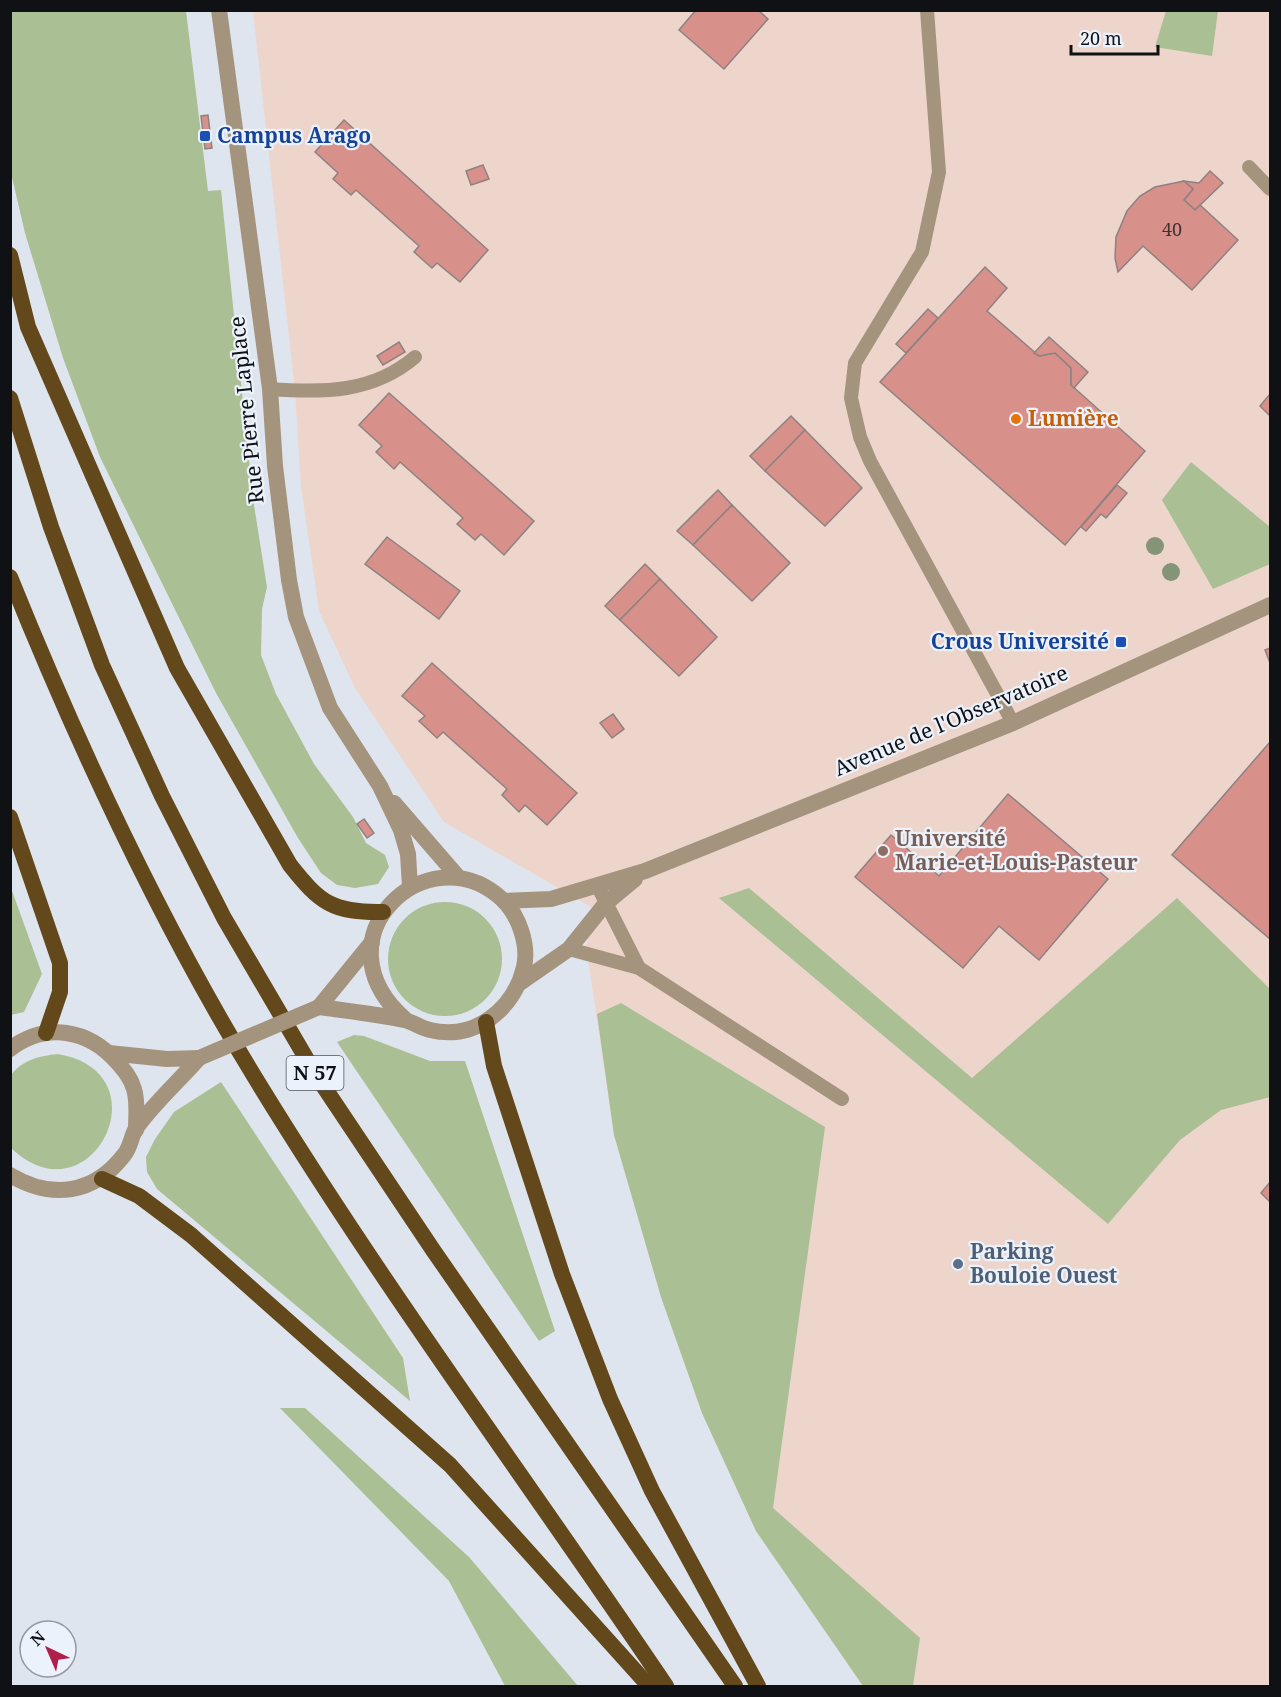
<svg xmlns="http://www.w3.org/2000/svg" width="1281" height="1697" font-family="'Noto Serif',serif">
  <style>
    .education { fill: #edd5cc }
    .green { fill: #aabf93 }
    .building { fill: #d7918a; stroke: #8d8281; stroke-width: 1.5 }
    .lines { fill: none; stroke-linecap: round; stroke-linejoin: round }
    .service { stroke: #a5947d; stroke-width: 14 }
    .minor { stroke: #a5947d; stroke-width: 16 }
    .trunk { stroke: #63481b; stroke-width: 16 }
    .minor-bridge { stroke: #a5947d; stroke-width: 16 }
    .tree { fill: #849476 }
    .transit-dot { fill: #1a4fb4; stroke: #ecf2fb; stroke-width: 2 }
    .food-dot { fill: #e8710a; stroke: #ecf2fb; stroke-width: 2 }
    .education-dot { fill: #8d6e63; stroke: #ecf2fb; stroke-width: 2 }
    .service-dot { fill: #5c6f8a; stroke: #ecf2fb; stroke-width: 2 }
    .labels { text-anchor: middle; stroke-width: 4.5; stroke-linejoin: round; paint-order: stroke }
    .number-label { font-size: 18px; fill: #413132 }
    .shield { fill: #ecf2fb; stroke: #515459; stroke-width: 1.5 }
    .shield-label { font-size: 20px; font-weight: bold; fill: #0f1114 }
    .transit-label { font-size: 21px; font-weight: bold; fill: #164399; stroke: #ecf2fb; text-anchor: start }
    .street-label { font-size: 21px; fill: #0f1114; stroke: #ecf2fb }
    .food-label { font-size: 21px; font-weight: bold; fill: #c56008; stroke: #ecf2fb; text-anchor: start }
    .education-label { font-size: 21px; font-weight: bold; fill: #785e54; stroke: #ecf2fb; text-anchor: start }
    .service-label { font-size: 21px; font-weight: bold; fill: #4e5e75; stroke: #ecf2fb; text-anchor: start }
  </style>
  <rect width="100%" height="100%" fill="#dfe5ee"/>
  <!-- education -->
  <path class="education" d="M253,11H1270V1686H863L756,1531L702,1413L661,1297L614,1135L586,946L596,910L444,822L355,688L319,611L301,487L295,391Z"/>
  <!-- green -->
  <g class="green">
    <path d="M10,11H186L208,191L221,190L253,499L267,587L262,609L261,655L276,694L314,764L353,817L366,843L385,855L389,867L378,884L355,888L337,885L321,873L298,838L216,693L100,457L63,358L25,233L11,173Z"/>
    <path d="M1166,11H1218L1212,56L1155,47Z"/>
    <path d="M1191,462L1270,527V564L1213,589L1162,500Z"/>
    <path d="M11,888L42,974L24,1012L11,1015Z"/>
    <path d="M749,888L972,1078L1177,898L1270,989V1097L1221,1110L1180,1140L1108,1224L719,898Z"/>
    <circle cx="445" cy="959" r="57"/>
    <path d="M621,1003L825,1127L773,1508L920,1638L913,1686H863L756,1531L702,1413L661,1297L614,1135L597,1014Z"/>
    <path d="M354,1035L364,1036L430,1061H465L555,1331L539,1341L337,1042Z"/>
    <path d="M58,1054C167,1073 90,1224 11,1148L10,1076C22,1060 39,1056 58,1054Z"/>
    <path d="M221,1082L403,1358L410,1401L157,1189L147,1172L146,1157L155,1139L174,1112Z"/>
    <path d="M280,1408H305L469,1557L578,1686H505L449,1581Z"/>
  </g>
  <!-- building -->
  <g class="building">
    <path d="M696,10H758L768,19L724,69L679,30Z"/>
    <path d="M208,115L212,148L205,149L201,116Z"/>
    <path d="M344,120L488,250L460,282L437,263L432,268L414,252L419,246L356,190L351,195L333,179L338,173L315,152Z"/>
    <path d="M483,165L489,179L471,185L466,171Z"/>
    <path d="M1210,171L1223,183L1195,210L1184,200L1193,189L1184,181L1199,183Z"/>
    <path d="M1184,181L1193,189L1184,200L1195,210L1200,205L1238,240L1192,290L1143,246L1118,272L1115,258L1116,237L1127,211L1140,196L1155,187Z"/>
    <path d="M985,267L1007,288L987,311L1039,356L1055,353L1071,368V385L1145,451L1065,545L880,382Z"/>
    <path d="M928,309L938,318L906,353L896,344Z"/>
    <path d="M1049,337L1088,372L1074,388L1071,385V368L1055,353L1039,356L1034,353Z"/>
    <path d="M399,342L405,352L383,365L377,356Z"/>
    <path d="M389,393L534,521L504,555L481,534L475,540L457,524L463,518L400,462L394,469L376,452L382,446L359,425Z"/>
    <path d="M1270,394V416L1260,406Z"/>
    <path d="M791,416L805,430L765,471L750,456Z"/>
    <path d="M805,430L862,488L825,526L765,471Z"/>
    <path d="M1117,485L1127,493L1106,518L1101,514L1086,531L1081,527Z"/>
    <path d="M718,490L732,505L693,545L677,531Z"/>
    <path d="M732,505L790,563L752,601L693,545Z"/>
    <path d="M387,537L460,591L439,619L365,564Z"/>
    <path d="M645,564L660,579L620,620L605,606Z"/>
    <path d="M660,579L717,637L679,676L620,620Z"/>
    <path d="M1270,648V663L1265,650Z"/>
    <path d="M432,663L577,793L547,825L525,805L519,812L502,795L507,789L443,732L437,738L419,721L425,716L402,696Z"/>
    <path d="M613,714L624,729L612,738L600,723Z"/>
    <path d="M1270,742V939L1172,855Z"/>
    <path d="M1008,794L1108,879L1039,960L999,926L963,968L855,877L891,835L939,876Z"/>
    <path d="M364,819L374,833L367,838L357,824Z"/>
    <path d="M1270,1182V1202L1261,1193Z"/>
  </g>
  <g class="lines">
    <!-- service -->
    <g class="service">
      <path d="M927,10L939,172L922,252L855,363L851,398L860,437L870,461L1013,723"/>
      <path d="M1249,167L1270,189"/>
      <path d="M270,389C323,393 373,393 415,357"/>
      <path d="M598,887L639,968"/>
      <path d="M569,949L639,968L842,1099"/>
    </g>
    <!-- minor -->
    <g class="minor">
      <path d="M219,10L270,389L275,466L289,580L296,617L330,708L380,786L401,830L408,854L410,887"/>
      <path d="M394,803L459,878"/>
      <path d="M504,901L551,899L645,871L1013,723L1270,605"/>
      <path d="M520,983L569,949L606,903L635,879"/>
      <path d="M319,1007C347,1011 376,1014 404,1020C413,1022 421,1028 430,1030C475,1041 514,1009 524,967C529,945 519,916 503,900C428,830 312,939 406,1020"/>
      <path d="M319,1007L372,942"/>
      <path d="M10,1049C46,1022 88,1029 117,1062C124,1070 131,1078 134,1089C138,1102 136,1116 136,1130"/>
      <path d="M109,1053L167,1059L199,1058"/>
      <path d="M10,1175C52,1200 94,1194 124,1155C130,1148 131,1138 135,1130C150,1107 181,1079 199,1058"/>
    </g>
    <!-- trunk -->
    <g class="trunk">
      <path d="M10,255L28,327L177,668L290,865C320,903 333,913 383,912"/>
      <path d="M10,398L51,527L102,665L162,796L224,918L316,1075L433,1250L735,1686"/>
      <path d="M10,577C81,753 162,927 262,1089C388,1294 532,1487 666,1686"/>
      <path d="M10,817L60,963V992L46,1033"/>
      <path d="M486,1022L494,1066L562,1274L610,1399L652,1491L758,1686"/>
      <path d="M102,1179L139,1196L191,1235L450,1465L649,1686"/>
    </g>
    <!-- minor-bridge -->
    <path class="minor-bridge" d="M199,1058L319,1007"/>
  </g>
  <!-- trees -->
  <g class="tree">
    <circle cx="1155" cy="546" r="9"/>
    <circle cx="1171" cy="572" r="9"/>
  </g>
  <!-- markers -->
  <g class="transit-dot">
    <rect x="199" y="130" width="12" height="12" rx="3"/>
    <rect x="1115" y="636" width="12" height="12" rx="3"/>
  </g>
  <circle class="food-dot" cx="1016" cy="419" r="6"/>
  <circle class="education-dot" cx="883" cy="851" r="6"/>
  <circle class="service-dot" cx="958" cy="1264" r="6"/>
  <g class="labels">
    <!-- number labels -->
    <g class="number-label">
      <text x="1172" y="236">40</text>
    </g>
    <!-- shield labels -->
    <rect class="shield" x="286.5" y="1056" width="57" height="34" rx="4.5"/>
    <g class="shield-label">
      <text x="315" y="1080">N 57</text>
    </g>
    <!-- transit labels -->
    <g class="transit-label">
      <text x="217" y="143">Campus Arago</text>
      <text x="1109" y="649" text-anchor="end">Crous Université</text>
    </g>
    <!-- street labels -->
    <g class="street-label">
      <text transform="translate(247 410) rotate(-96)" y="7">Rue Pierre Laplace</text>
      <text transform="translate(951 721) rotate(-23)" y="7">Avenue de l'Observatoire</text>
    </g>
    <!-- food labels -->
    <g class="food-label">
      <text x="1028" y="426">Lumière</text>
    </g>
    <!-- education labels -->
    <g class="education-label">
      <text x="895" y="846">Université<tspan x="895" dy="24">Marie-et-Louis-Pasteur</tspan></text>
    </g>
    <!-- service labels -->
    <g class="service-label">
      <text x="970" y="1259">Parking<tspan x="970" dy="24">Bouloie Ouest</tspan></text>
    </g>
  </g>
  <!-- border -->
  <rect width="1281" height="1697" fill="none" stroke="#0f1114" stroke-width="24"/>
  <!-- north arrow -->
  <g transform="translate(48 1649) rotate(316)"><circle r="28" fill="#ecf2fb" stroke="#94989f" stroke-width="1.5"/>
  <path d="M0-4.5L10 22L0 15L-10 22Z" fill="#b01e4a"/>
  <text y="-9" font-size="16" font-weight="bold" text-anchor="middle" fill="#0f1114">N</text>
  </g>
  <!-- scale -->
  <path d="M1071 45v9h87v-9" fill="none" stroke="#0f1114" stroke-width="3"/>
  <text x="1080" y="45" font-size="18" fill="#0f1114" stroke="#ecf2fb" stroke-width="4.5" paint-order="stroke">20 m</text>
</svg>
